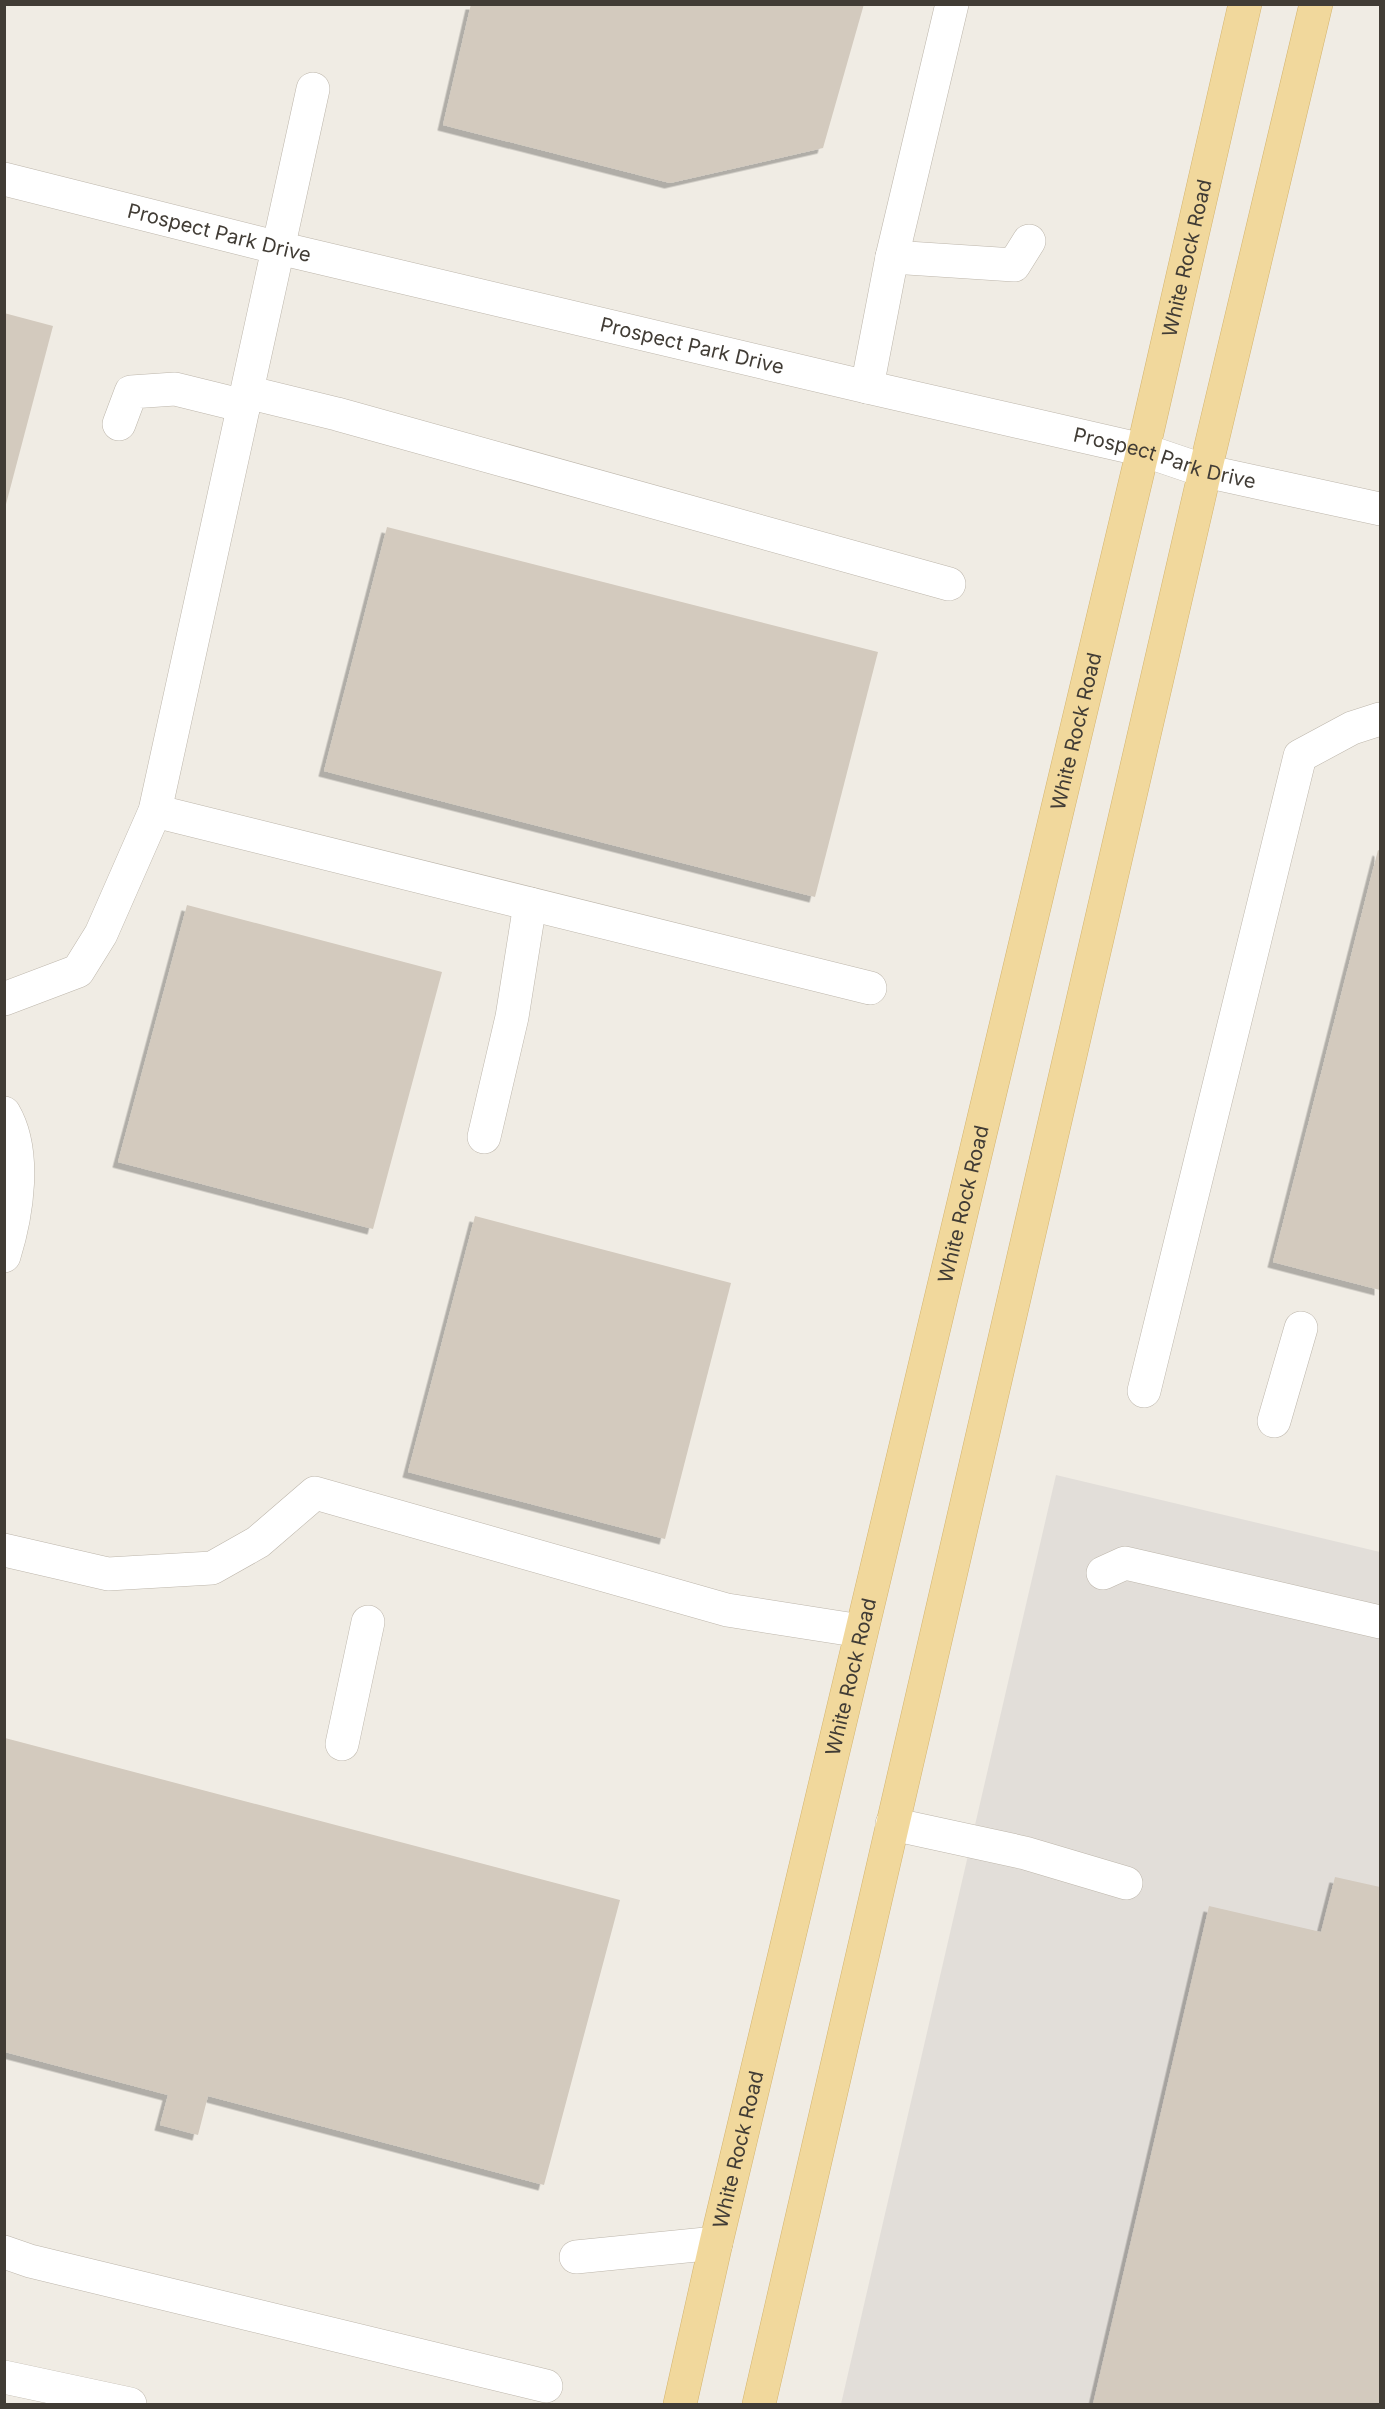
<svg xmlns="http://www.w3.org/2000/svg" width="1385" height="2409" font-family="Inter,sans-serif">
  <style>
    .industrial { fill: #e2ded9 }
    .building { fill: #d3cabe; filter: url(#shadow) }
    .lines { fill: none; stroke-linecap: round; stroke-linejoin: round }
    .minor-casing { stroke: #bdb6ab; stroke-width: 34 }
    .major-casing { stroke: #d4b46e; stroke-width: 34 }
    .minor { stroke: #fff; stroke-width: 33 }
    .major { stroke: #f1d89c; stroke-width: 33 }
    .labels { text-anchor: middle; stroke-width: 5; stroke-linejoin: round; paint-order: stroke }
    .street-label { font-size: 20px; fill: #413c35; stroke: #fff }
  </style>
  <defs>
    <filter id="shadow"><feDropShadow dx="-5.5" dy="5.5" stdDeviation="0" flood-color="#0004"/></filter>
  </defs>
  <rect width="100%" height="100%" fill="#f0ece4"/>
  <!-- industrial -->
  <path class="industrial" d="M1056,1475L1380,1552V2404H841Z"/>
  <!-- building -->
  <g class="building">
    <path d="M471,4H864L823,148L670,183L443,125Z"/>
    <path d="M4,313L53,326L5,508H4Z"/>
    <path d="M387,527L878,652L815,897L324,771Z"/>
    <path d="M1378,850L1380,851V1290L1273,1262Z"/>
    <path d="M187,905L442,972L373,1229L118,1162Z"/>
    <path d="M475,1216L731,1283L665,1539L408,1472Z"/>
    <path d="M5,1738L620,1900L544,2185L208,2096L198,2135L160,2125L168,2095L5,2052Z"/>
    <path d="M1335,1877L1380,1887V2404H1093L1209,1906L1321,1932Z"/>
  </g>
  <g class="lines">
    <defs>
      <g id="minor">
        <path id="s1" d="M4,179L279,248L867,387L1143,450L1205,471L1380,509"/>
        <path d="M892,257L1014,265L1029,241"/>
        <path d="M867,387L892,257L952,4"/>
        <path d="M247,392L337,414L949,584"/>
        <path d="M119,424L131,392L175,389L244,406"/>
        <path d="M155,811L870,988"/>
        <path d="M4,999L78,971L101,934L155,811L313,89"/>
        <path d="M4,1113C27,1152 17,1214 4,1256"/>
        <path d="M484,1137L512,1017L530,904"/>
        <path d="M1144,1391L1300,756L1352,728L1380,719"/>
        <path d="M1274,1421L1301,1328"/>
        <path d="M4,1550L108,1574L212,1568L258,1542L315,1493L727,1610L861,1631"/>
        <path d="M1103,1573L1125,1563L1380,1622"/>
        <path d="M342,1744L368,1622"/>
        <path d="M892,1824L1025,1853L1126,1883"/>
        <path d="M4,2252L30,2261L546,2386"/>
        <path d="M576,2257L716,2243"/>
        <path d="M4,2377L130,2404"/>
      </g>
      <g id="major">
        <path id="s2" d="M680,2404L716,2243L1143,450L1245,4"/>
        <path d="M759,2404L1205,471L1316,4"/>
      </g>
    </defs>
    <!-- minor casing -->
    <use href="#minor" class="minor-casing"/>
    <!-- major casing -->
    <use href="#major" class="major-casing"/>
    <!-- minor -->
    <use href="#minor" class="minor"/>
    <!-- major -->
    <use href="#major" class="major"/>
  </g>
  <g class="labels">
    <!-- street labels -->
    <g class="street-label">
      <text dy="7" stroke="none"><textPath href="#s1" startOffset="222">Prospect Park Drive</textPath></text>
      <text dy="7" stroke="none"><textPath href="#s2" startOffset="2205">White Rock Road</textPath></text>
      <text dy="7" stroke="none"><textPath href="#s1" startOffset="708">Prospect Park Drive</textPath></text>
      <text dy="7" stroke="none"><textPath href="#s1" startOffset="1194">Prospect Park Drive</textPath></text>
      <text dy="7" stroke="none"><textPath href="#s2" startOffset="1719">White Rock Road</textPath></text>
      <text dy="7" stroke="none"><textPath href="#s2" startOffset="1233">White Rock Road</textPath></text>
      <text dy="7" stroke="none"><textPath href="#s2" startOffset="747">White Rock Road</textPath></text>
      <text dy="7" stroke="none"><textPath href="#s2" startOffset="261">White Rock Road</textPath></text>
    </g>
  </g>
  <!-- border -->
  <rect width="1385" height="2409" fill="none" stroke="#413c35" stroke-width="12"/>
</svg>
